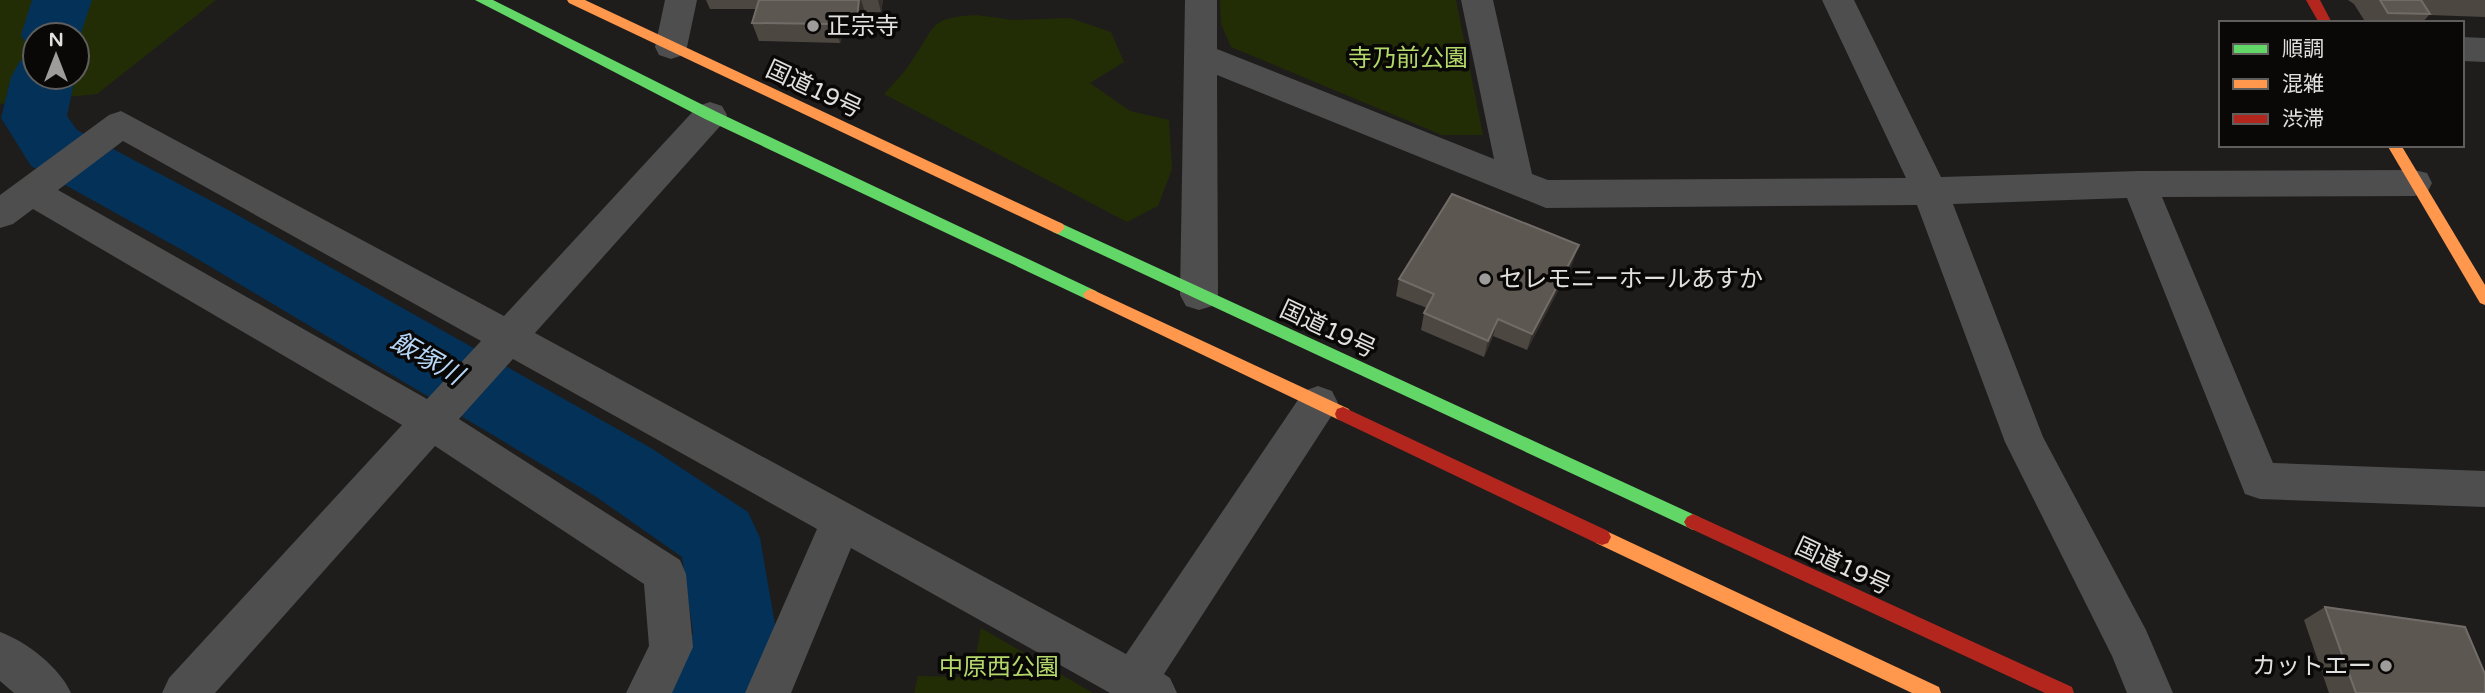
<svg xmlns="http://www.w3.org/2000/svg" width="2485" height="693" font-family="'Varela Round','Noto Sans JP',sans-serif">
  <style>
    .green { fill: #222d06; fill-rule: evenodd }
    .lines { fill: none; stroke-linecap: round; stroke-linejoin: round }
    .river { fill: #033157; fill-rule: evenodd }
    .street { fill: #4e4e4e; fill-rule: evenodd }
    .fast { fill: #63d668; fill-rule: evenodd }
    .slow { fill: #ff974d; fill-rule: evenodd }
    .jam { fill: #b3261e; fill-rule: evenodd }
    .wall { fill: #4d4741 }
    .shaded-wall { fill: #342f2b }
    .building { fill: #5d5752; stroke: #726c68; stroke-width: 2 }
    .poi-dot { fill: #9d9c9a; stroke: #090807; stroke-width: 2.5 }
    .labels { text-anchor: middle; stroke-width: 7; stroke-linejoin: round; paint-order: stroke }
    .poi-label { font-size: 24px; fill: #e1e0de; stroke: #090807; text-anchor: start }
    .park-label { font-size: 24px; fill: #b4d86a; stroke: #090807 }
    .street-label { font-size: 24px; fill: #e1e0de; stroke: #090807 }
    .water-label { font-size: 26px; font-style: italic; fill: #b6d6f7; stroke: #090807 }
  </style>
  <rect width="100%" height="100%" fill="#1e1d1c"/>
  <!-- green -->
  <g class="green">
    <path d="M0,0H216L97,94L0,104ZM77,35V77H35V35Z"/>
    <path d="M1220,0H1456L1483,135H1442L1231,47L1221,24Z"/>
    <path d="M977,15L1013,20L1070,18L1111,32L1124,62L1090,83L1130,111L1169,120L1172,169L1158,206L1127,222L884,94C894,83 905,72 913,59C937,25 928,18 977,15Z"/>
    <path d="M981,628L1093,693H914L918,676L972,677Z"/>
  </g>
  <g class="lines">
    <!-- river -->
    <g class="river">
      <path d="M32,0H92L77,45V35H35V52L30,50L21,35Z"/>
      <path d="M35,57V77H75L67,116L77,130L234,213L651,448L748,512L760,538L777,636L752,693H665L693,633L682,557L595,496L184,251L31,166L1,118L11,77L20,61Z"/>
    </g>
    <!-- street -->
    <g class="street">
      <path d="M665,0H697L687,47L683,55L671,59L659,55L655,47Z"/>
      <path d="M1185,0H1217V49L1494,159L1461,0H1493L1532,174L1548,180L1906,178L1822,0H1854L1941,177L2139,171L2414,170L2427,173L2432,183L2427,193L2414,196L2162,197L2273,463L2485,471V507L2260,499L2245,494L2127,198L1953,204L2043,437L2146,630L2173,693H2127L2112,656L2005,442L1917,205L1546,208L1217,75L1218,295L1212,306L1199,310L1186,306L1180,295Z"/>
      <path d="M2462,37L2485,38V62L2462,61Z"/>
      <path d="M710,102L722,106L727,115L722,124L535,333L1126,654L1304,391L1318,386L1332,391L1338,403L1332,415L1164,674L1170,678L1177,693H1110L851,548L791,693H745L817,529L513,359L459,419L680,560L686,574L693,647L672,693H626L649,646L644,584L435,446L215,693H162L169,678L402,425L33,209L13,224L0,228V195L109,115L121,111L504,316L698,106ZM123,141L481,341L427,399L58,190Z"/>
      <path d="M0,632C27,642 59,667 71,693H14L0,681Z"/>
    </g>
    <!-- fast -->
    <g class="fast">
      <path d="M475,0H493L715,111L1096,291L1099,295L1096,299H1086L705,119Z"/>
      <path d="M1058,222L1699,517L1702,522L1699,527L1693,530L1687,527L1053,232L1051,228Z"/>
    </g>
    <!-- slow -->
    <g class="slow">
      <path d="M567,0H585L1063,224L1065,228L1058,234L1053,232L569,3Z"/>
      <path d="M2387,145H2401L2485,285V305L2480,303Z"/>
      <path d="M1091,289L1349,409L1351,414L1349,419L1343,421L1337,419L1086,299L1083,295L1086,291Z"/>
      <path d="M1602,529L1939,687L1941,693H1912L1596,543L1593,537L1596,531Z"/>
    </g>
    <!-- jam -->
    <g class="jam">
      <path d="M2306,0H2320L2332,23H2319Z"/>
      <path d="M1343,407L1608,531L1611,537L1608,543L1602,545L1596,543L1337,419L1335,414L1337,409Z"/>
      <path d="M1693,514L2072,687L2074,693H2045L1687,527L1684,522L1687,517Z"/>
    </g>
  </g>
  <!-- wall -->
  <g class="wall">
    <path d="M706,0H883L881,12H865L862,35L843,34L840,43L759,41L752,23L756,9H710Z"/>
    <path d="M2348,0H2485V17L2429,15L2422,23H2366L2354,4Z"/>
    <path d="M1573,262L1527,350L1493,336L1484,357L1421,330L1424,313L1427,308L1396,296L1399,279Z"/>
    <path d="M2325,607L2485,693H2329L2304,620Z"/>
  </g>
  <!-- shaded-wall -->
  <g class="shaded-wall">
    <path d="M859,0H861L865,12L862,35L857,17Z"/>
    <path d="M878,0H883L881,12Z"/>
    <path d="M837,15L843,34L840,43L834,24Z"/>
    <path d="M1579,245L1573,262L1527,350L1532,334Z"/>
    <path d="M1498,319L1493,336L1484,357L1488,341Z"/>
  </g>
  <!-- building -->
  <g class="building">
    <path d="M759,0H859L857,17L837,15L834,24L752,23Z"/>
    <path d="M2380,0H2421L2430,14L2388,13Z"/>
    <path d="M1452,194L1579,245L1532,334L1498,319L1488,341L1424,313L1434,294L1399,279Z"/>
    <path d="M2325,607L2465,627L2485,674V693H2356Z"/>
  </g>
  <!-- markers -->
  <g class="poi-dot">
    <circle cx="813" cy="26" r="7"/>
    <circle cx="1485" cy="279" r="7"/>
    <circle cx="2386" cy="666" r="7"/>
  </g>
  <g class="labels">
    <!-- poi labels -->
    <g class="poi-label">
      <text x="827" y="34">正宗寺</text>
      <text x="1499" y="287">セレモニーホールあすか</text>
      <text x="2372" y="674" text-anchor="end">カットエー</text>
    </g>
    <!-- park labels -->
    <g class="park-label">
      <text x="1408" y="66">寺乃前公園</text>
      <text x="999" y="675">中原西公園</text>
    </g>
    <!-- street labels -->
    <g class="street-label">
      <text transform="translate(814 89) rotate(25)" y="8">国道19号</text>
      <text transform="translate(1328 329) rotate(25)" y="8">国道19号</text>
      <text transform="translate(1843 566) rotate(25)" y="8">国道19号</text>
    </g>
    <!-- water labels -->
    <g class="water-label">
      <text transform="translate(427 358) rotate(30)" y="9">飯塚川</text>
    </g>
  </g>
  <!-- legend -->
  <rect x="2219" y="21" width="245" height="126" fill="#090807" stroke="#5f5e5d" stroke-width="2"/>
  <rect x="2233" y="44" width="35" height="10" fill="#63d668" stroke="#5f5e5d" stroke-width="2"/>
  <text x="2282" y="56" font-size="21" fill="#e1e0de">順調</text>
  <rect x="2233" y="79" width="35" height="10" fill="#ff974d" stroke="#5f5e5d" stroke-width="2"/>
  <text x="2282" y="91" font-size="21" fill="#e1e0de">混雑</text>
  <rect x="2233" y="114" width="35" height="10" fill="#b3261e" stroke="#5f5e5d" stroke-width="2"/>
  <text x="2282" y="126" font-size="21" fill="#e1e0de">渋滞</text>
  <!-- north arrow -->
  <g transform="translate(56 56)"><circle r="33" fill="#090807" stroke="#5f5e5d" stroke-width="2"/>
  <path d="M0-5L12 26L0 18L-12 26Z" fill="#9d9c9a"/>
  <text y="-10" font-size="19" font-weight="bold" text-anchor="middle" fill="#e1e0de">N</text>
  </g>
</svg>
